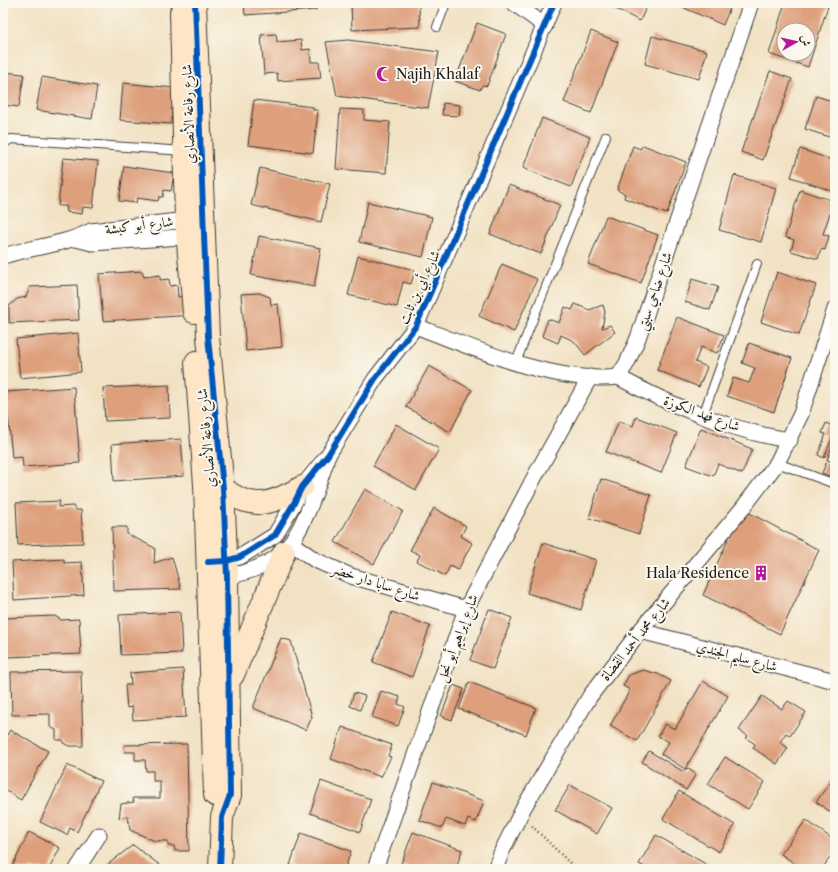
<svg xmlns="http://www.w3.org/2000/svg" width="838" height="872" font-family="'Libre Caslon Text',Amiri,serif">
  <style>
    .building { fill: #dd9f7b; fill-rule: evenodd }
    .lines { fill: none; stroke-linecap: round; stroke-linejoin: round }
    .lane-casing { stroke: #3c3a35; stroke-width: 10 }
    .street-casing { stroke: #3c3a35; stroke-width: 17 }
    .secondary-casing { stroke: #3c3a35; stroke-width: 24 }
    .path { stroke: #3c3a35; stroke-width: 2.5; stroke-dasharray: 1 3; stroke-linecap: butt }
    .lane { stroke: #fff; stroke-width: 8 }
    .street { stroke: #fff; stroke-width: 15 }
    .secondary { stroke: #fde5c5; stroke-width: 22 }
    .cycleway-casing { stroke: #fbf7ec; stroke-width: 8 }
    .cycleway { stroke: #0057b8; stroke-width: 6 }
    .labels { text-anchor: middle; stroke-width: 4; stroke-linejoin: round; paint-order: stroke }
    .poi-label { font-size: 14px; fill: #1c1c1c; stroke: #fbf7ec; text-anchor: start }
    .street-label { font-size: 14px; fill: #1c1c1c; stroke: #fbf7ec }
  </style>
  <rect width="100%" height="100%" fill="#fbf7ec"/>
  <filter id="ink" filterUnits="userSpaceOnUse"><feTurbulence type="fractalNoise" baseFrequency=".025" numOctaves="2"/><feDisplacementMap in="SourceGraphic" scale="8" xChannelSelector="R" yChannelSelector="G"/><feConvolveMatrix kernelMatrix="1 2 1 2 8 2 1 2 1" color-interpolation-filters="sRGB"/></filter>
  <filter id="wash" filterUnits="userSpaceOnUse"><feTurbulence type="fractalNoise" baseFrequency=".012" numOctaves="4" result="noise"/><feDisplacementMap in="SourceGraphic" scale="16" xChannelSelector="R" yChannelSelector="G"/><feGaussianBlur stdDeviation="0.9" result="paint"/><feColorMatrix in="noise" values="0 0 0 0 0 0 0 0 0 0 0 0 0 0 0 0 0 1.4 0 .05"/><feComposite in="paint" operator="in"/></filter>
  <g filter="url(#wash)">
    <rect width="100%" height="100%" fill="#f2e2c4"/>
    <g id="blocks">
      <!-- building -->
      <g class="building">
        <path d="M244,3H316V10L245,15Z"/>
        <path d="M351,3H419L420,27L352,30Z"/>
        <path d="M604,3H648L640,21Z"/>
        <path d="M684,3H732L723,25L682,7Z"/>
        <path d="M785,3H829L808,67L769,54ZM784,30H808V54H784Z"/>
        <path d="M477,23L506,34L487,86L482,85L480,90L455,81Z"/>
        <path d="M591,31L618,42L591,113L564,102Z"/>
        <path d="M276,34L277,42L301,40L302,50L310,49L311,62H319L321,78L278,81L277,73L264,74L261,35Z"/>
        <path d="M652,36L707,51L699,79L645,64Z"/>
        <path d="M348,40L439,52L428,108L337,96L326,42Z"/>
        <path d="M770,71L792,79L763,160L741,152Z"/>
        <path d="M3,72L24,74L19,107L3,105Z"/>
        <path d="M42,77L97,86L92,119L36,110Z"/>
        <path d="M123,83L174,88L171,124L120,120Z"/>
        <path d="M816,96L835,102V139L805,129Z"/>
        <path d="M254,100L313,107V110H318L313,153L248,145Z"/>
        <path d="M443,103L460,105L459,116L442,115Z"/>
        <path d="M340,109L364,110V120L390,122L386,173L336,169Z"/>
        <path d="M542,118L590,137L571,187L523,168Z"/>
        <path d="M643,145L686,162L667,214L624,198L625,194L617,190L633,146L640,149Z"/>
        <path d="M800,149L835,161V192L791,177Z"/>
        <path d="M63,158L98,161L93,208L83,207L82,214L67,212L66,206H58Z"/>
        <path d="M124,166L174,173L171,191L164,190L163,197H159L158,201L137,198L136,203L119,201Z"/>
        <path d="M260,168L330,184L321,222L251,205Z"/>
        <path d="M734,175L776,188L761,242L719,230Z"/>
        <path d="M509,185L560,205L541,254L490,234Z"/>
        <path d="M800,190L834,201L823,234L829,236L825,250L821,249L818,259L791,251L794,240L785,237Z"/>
        <path d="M368,202L432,217L423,257L359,242Z"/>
        <path d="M606,216L658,235L641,283L588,264Z"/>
        <path d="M259,236L321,248L314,287L251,275Z"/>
        <path d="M358,256L415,270L411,284L403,282L397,307L348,295Z"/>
        <path d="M502,264L537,279L514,332L479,316Z"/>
        <path d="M142,271L144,277L160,275V280L169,279L170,286L177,285L178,297L191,295L193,315L103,321L99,274Z"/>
        <path d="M777,272L816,285L799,335L761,322Z"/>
        <path d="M692,279L718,287L710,310L685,302Z"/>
        <path d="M77,285L79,320L9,323V306L17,299L26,297L30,287Z"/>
        <path d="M259,293L270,297L271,305L278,304L282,347L246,351L241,294Z"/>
        <path d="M575,304L589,310L603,305L605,312L602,328L610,325L615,332L585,355L574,341L561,335L558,343L542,336L548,319L559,323L565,307L572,310Z"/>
        <path d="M677,317L724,335L717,353L701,347L695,362L707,367L699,387L657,370Z"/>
        <path d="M78,333L81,372L20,378L16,339Z"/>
        <path d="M749,343L792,358L774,412L727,396L733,378L749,383L755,368L742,363Z"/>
        <path d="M429,366L472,390L450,432L406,407Z"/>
        <path d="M169,385L170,418L105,421L103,388Z"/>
        <path d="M74,387L80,463L23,467L22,457L12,458L6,392Z"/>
        <path d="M636,417L677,433L661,473L606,452L619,421L633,426Z"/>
        <path d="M826,423L835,427V431L824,458L818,455L826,434L822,433Z"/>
        <path d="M396,424L439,449L416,490L373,466Z"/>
        <path d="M701,428L752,449L742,474L718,464L713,476L686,466Z"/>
        <path d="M835,437V463L827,460Z"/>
        <path d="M181,439L184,476L114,481L112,444Z"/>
        <path d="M826,463L835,466V478L822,473Z"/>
        <path d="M601,479L651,495L639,534L589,518Z"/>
        <path d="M365,489L403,511L374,564L335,542Z"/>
        <path d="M60,501L58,507L73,506L76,510H81L83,543L18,545L16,503Z"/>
        <path d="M434,508L466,526L461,536L472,543L458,570L450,566L445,576L417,561L420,555L410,550Z"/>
        <path d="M742,509L819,550L780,634L703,595Z"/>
        <path d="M112,527H127V534L155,548L154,563L172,557L181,589L114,591Z"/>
        <path d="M543,543L596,560L581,610L527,593Z"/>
        <path d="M64,559V563L82,562L84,595L14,600L12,562Z"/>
        <path d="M489,609L512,618L493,669L470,660Z"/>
        <path d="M180,612L182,653L121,655L119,615Z"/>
        <path d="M392,612L430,626L412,677L373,662Z"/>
        <path d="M55,616L61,620L79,619L81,654L7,657L5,618Z"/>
        <path d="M281,638L291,641L312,717L306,730L253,708Z"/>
        <path d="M183,669L186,717L133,720L132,707L127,708L125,685H131L130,673Z"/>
        <path d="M643,670L658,674L671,681L637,741L610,726L630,690L623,686L629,675Z"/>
        <path d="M81,671L83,746H69L63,743V740H56V730L50,727V714L12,715L11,672Z"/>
        <path d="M703,681L728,696L685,769L661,754L669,742L658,736L665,724L675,729Z"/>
        <path d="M469,682L536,708L526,735L459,709Z"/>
        <path d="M453,685L464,689L452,720L441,716Z"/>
        <path d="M381,691L400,697L398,704L405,707L398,726L372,717Z"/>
        <path d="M354,693L365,696L360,710L350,706Z"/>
        <path d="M762,696L782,709L788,701L806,712L790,736L786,733L780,742L788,748L777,764L753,748L755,744L746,738L748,736L739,730Z"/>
        <path d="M342,727L392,745L388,756L391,757L381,777L331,759Z"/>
        <path d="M10,730L48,751L21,800L3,789V742Z"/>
        <path d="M187,744L189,851H175L174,846H168V841H155L130,830L128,816L119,818L121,804L134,802L133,798H160V781H153V771H146L145,760H135V752H125L124,745Z"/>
        <path d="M649,751L684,772L687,768L696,774L686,790L642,762Z"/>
        <path d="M725,757L765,782L748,809L708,784Z"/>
        <path d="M67,765L101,781L77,832L70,828L67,835L40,822Z"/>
        <path d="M835,775V815L816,802Z"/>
        <path d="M321,781L371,799L360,832L310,813Z"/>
        <path d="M433,782L484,801L476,822L468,819L465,826L446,819L442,828L419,820Z"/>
        <path d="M570,785L612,808L597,834L555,810Z"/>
        <path d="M679,791L735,825L719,852L663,819Z"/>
        <path d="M806,820L835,841V850L822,869H802L781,854Z"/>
        <path d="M29,832L60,848L49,869H11Z"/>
        <path d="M413,832L462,850L456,869H414L401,864Z"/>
        <path d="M301,833L351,851L345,869H300L290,865Z"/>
        <path d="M656,835L709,866L707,869H648L639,864Z"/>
        <path d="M133,845L165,869H113L107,865Z"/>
      </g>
    </g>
  </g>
  <g filter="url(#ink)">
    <use href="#blocks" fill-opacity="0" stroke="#3c3a35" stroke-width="1"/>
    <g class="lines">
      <defs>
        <g id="lane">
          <path d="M437,27L446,3"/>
          <path d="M3,144L11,139L184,151"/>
          <path d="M516,362L606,136"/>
          <path d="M703,415L757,264"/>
          <path d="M777,463L835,484"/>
        </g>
        <g id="street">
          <path d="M514,3L545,26"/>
          <path d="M76,239L92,243L196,236"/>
          <path d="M3,256C32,247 64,245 91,231L195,219"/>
          <path d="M416,326C475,349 555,384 618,377L627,363L638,338L751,3"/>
          <path d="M618,377C665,403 737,433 790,440"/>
          <path d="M291,543L315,560L351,576L466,609"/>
          <path d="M217,562L240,557L275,535L294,503L302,487L328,455L375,379L416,326L554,3"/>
          <path d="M219,578C240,575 268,567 284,551C303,532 317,488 326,462"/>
          <path d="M640,631L835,681"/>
          <path d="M77,869L99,835"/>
          <path d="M375,869L466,609L535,476L590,377"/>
          <path d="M495,869L502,851L524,807L590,696L640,631L742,509L777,463L801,414L835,309"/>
        </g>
        <g id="secondary">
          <path d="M195,3L208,337L223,488L227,577L230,795L222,817L220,869"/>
          <path d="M181,12L186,220L194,312"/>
          <path d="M196,362L205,485L215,795"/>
          <path d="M223,488C252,512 272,504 302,487"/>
          <path d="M233,675L284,552"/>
        </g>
      </defs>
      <!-- lane casing -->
      <use href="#lane" class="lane-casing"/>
      <!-- street casing -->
      <use href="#street" class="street-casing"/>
      <!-- secondary casing -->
      <use href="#secondary" class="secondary-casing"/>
      <!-- path -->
      <path class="path" d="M532,826L576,869"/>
      <!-- lane -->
      <use href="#lane" class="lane"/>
      <!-- street -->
      <use href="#street" class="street"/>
      <!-- secondary -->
      <use href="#secondary" class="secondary"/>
      <defs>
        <g id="cycleway">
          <path d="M195,3L208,337L223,488L227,577L230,795L222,817L220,869"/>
          <path d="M208,562L226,561L240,557L275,535L294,503L302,487L328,455L375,379L416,326L554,3"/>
        </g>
      </defs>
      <!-- cycleway casing -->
      <use href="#cycleway" class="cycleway-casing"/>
      <!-- cycleway -->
      <use href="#cycleway" class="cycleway"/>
    </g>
  </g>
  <!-- icons -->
  <defs>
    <symbol id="mosque-bare" viewBox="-9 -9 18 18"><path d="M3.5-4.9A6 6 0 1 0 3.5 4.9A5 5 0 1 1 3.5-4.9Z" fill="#b5179e" stroke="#fbf7ec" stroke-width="2.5" paint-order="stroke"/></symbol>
    <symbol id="building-bare" viewBox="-9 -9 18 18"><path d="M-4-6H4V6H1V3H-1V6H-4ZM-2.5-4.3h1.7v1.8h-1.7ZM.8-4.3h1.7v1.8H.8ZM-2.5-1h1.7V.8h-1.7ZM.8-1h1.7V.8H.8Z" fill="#b5179e" stroke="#fbf7ec" stroke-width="2.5" paint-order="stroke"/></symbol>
  </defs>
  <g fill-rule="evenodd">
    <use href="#mosque-bare" x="373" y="63" width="22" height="22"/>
    <use href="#building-bare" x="750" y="562" width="22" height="22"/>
  </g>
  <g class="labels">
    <!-- poi labels -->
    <g class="poi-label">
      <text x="396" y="79">Najih Khalaf</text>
      <text x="749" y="578" text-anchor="end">Hala Residence</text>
    </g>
    <!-- street labels -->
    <g class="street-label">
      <text transform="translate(188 114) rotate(-92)" y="5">شارع رفاعة الأنصاري</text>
      <text transform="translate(139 225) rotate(-7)" y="5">شارع أبو كبشة</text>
      <text transform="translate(419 287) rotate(-65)" y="5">شارع أبي بن ثابت</text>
      <text transform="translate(654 291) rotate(-71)" y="5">شارع ضاحي سبتي</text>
      <text transform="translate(702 413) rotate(20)" y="5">شارع فهد الكوزة</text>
      <text transform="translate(206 438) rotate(-95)" y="5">شارع رفاعة الأنصاري</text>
      <text transform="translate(376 582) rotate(18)" y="5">شارع سابا دار خضر</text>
      <text transform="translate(457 638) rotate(-69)" y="5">شارع إبراهيم أبو نحل</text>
      <text transform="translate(635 639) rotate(-51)" y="5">شارع محمد أحمد القضاة</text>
      <text transform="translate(737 656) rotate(15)" y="5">شارع سليم الجندي</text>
    </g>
  </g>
  <!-- margin -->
  <rect width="838" height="872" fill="none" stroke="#fbf7ec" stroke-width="16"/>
  <!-- north arrow -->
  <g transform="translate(796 42) rotate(82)"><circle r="19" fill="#fbf7ec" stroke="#a29f99"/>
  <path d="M0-3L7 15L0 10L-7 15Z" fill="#b5179e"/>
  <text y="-6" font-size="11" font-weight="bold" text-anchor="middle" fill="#1c1c1c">ش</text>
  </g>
</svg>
